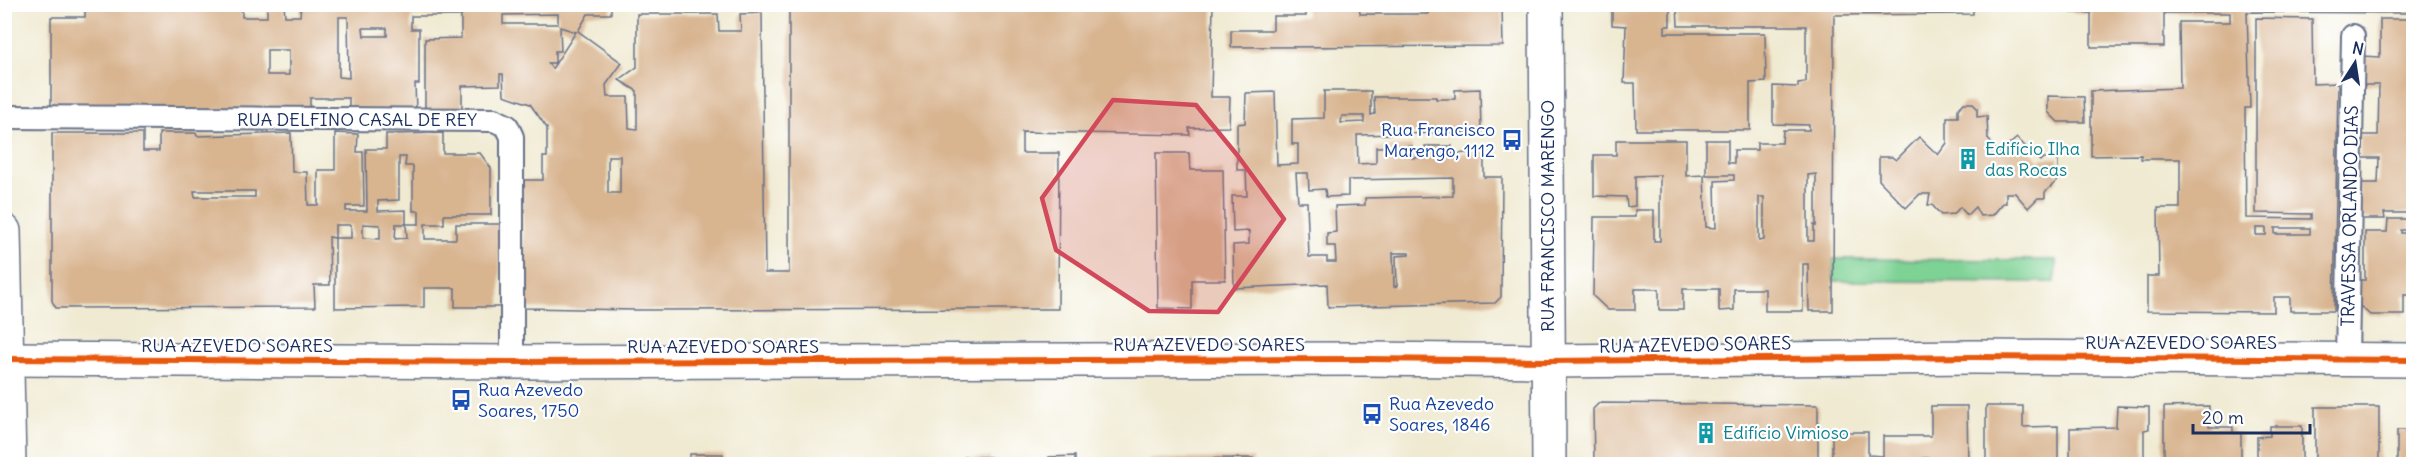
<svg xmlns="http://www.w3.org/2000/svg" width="2418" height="469" font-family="Delius,sans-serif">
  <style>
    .green { fill: #7ed294; stroke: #4c8079; stroke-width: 1.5 }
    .building { fill: #d8b48f; fill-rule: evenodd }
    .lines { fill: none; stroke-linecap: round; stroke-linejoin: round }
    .service-casing { stroke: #667087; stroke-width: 26 }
    .minor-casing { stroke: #667087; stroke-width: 36 }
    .tertiary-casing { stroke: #667087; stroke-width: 36 }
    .service { stroke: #fff; stroke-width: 22 }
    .minor { stroke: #fff; stroke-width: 33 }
    .tertiary { stroke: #fff; stroke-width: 33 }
    .cycleway-casing { stroke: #fff; stroke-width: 10 }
    .cycleway { stroke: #e8590c; stroke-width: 6 }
    .marked { fill: #d1495b; fill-opacity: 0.2; stroke: #d1495b; stroke-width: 4.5; stroke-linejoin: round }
    .labels { text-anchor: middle; stroke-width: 4.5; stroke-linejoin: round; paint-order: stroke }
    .street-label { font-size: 18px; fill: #1b2f5e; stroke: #fff }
    .transit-label { font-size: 18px; fill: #164399; stroke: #fff; text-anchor: start }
    .culture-label { font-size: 18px; fill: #0d838f; stroke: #fff; text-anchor: start }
  </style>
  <rect width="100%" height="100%" fill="#fff"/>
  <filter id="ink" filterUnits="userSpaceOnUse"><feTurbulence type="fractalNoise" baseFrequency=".0167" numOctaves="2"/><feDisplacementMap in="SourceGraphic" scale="12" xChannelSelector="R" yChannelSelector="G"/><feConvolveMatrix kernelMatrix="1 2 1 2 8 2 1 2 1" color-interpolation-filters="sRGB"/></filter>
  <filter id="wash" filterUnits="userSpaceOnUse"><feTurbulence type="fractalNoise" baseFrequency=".008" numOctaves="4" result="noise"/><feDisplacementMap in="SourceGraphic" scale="24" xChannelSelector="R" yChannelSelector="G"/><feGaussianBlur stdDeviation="1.35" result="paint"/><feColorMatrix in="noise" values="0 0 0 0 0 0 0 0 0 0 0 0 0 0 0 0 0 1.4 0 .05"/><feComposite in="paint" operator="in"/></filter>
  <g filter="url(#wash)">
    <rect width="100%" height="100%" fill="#f0ead2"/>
    <!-- green -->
    <path class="green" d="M1833,259L2056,260L2055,282L1833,281Z"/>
    <g id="blocks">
      <!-- building -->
      <g class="building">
        <path d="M85,4H242V17H267V5H284L285,16H300L301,4H611V14H588L578,31L622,63L606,85L607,97H628L629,128L637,129V91L619,80L637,67V14H718L719,31H741L740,14L762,13L765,273H789V4H1213L1211,97H1230L1229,127L1189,128L1190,135L1022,132V153H1059L1058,309L636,310L524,308L522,180H543V157H547V128L530,104L504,95L503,74H500V85L462,86V110H425V39L461,38V16H411V29H419V84H415L416,110L349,111V98H310V110L51,111V17H85ZM558,14V24H503V15ZM339,17H348L349,78L339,77ZM560,27L576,32L552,69L548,63H555V51H561ZM363,28H387V36H364ZM267,50H289V75H267ZM608,156H620V193H608Z"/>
        <path d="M1350,4H1359L1360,14H1428V4L1502,7L1503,46L1231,47V30H1273V16H1306V7L1350,6Z"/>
        <path d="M1612,4H1670V26H1665V33H1765L1766,82L1750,83V130H1636L1635,83H1624L1626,26L1612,25Z"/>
        <path d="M1677,4H1973V14L1834,15L1833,311H1809L1808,264H1803V311H1765V289H1734V310L1719,311V289H1683V310H1659V289H1635V310H1608L1593,296L1594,217H1635V210H1654V241H1660V175L1635,176V206L1627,207L1626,197L1594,196V155H1616V140H1686V176L1704,175L1706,227L1716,228L1715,181L1734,180V175H1706V140H1728V163H1734V150H1757V143H1782L1783,130H1809V125L1773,124V86L1798,87V83L1806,82V26H1678ZM1816,174V226L1814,225V241H1808V175ZM1759,197H1764V240L1759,241Z"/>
        <path d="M2072,4H2414V13L2247,12L2250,108H2245L2246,218L2311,219V214L2256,213V18L2312,19L2313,84L2338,83L2334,311H2290V297H2274V312L2147,311V276H2159L2158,208H2180V159H2141V155L2091,156V91L2180,88L2179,22H2230V13H2164V47H2091V13H2072ZM2256,228H2266V235H2256ZM2275,228H2310V234H2275Z"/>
        <path d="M2380,19H2414V213H2384L2385,219H2359V183H2378L2379,158H2360V135H2378L2379,85H2360L2361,56L2380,57Z"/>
        <path d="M1480,89L1481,132L1357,135L1358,164L1376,163V147L1412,146V158L1425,157V146H1452V154L1484,152V177H1502L1501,297L1495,303L1328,307L1327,284L1234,288L1233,245L1249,244V231L1233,232L1232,196H1247L1246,170H1237V124L1245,123L1246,93L1275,92L1277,165L1298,164V144H1292V119L1324,118V91H1371V115L1375,114L1374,97H1436V99H1455V90ZM1342,116H1364V122L1341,123ZM1296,173H1308L1309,190L1325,189L1326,197L1348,196V180L1453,178V196L1365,198V205L1335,206L1336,232L1327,233V246H1335L1336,262H1327V257H1309L1307,202H1298ZM1393,253H1409V255L1396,256L1397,286L1394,287Z"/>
        <path d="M2048,96L2084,97L2085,122H2058L2048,112Z"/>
        <path d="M1964,103H1972L1977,108V117L1987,116L1988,139L1999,153L2017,138L2040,161L2043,158H2058V180L2045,192V198H2038L2028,208L2015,193H2006V203H2003L1993,215L1980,216L1975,207L1967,215L1960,207L1954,214L1941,215L1932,205H1928L1930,194H1920L1906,208L1879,180V157H1892L1896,160L1919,137L1938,155L1947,143V117H1958V109Z"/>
        <path d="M52,133H143V151H159V133H196L197,136L291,133L292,172H307L308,205H318V170H335V133L358,134L357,152H363L364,206H346V211H367L366,149H386V134L443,133V153H480L491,168V215H444V224H425V239H456V224H500V307H455V288H424V307L335,308V238H351V225H335V238L329,237L330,285H314L315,307L56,308L52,301ZM399,157H406L405,166H413V211H419V224H406L407,238L395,239L396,224H406V210L378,211V201L399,200ZM194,191H255V197H195ZM363,224L380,225V239L363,238Z"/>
        <path d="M1156,153H1189L1190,170H1223L1225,280H1192V309L1158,308Z"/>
        <path d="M2388,219H2410V230H2401V233H2414V295H2404V315H2370L2358,304V280H2365V232H2387Z"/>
        <path d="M1599,403L1818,405V464H1628V462H1594L1593,409Z"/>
        <path d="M1931,406H1967L1968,464H1931V458H1923V464H1832V432H1868V455L1883,456V436H1931Z"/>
        <path d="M1986,406H2023V427L2058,426V464H1986Z"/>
        <path d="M2117,406L2149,407V429L2144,430V464H2070V428L2116,427Z"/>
        <path d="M2209,406V427H2233V433H2241V464H2164V407Z"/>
        <path d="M2315,407H2379V462L2315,464Z"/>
        <path d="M2270,426H2302V464H2257V437L2270,436Z"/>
        <rect x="2397" y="430" width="17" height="34"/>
        <path d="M690,454H723L724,464H690Z"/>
        <path d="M1075,456V464H966L965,457H990V461H1049V457Z"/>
        <path d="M1253,458V464H1148V459Z"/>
      </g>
    </g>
  </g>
  <g filter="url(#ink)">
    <use href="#blocks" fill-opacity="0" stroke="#667087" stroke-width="1.5"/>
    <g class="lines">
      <defs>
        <g id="service">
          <path d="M4,117L494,120L507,126L512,137V362"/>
          <path d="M2347,359L2353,36"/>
        </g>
        <path id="minor" d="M4,231L9,464"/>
        <g id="tertiary">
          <path d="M1546,4L1549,464"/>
          <path d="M4,359L512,362L1367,359L1548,361L1974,357L2414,360"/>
        </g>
      </defs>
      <!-- service casing -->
      <use href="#service" class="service-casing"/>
      <!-- minor casing -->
      <use href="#minor" class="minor-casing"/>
      <!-- tertiary casing -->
      <use href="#tertiary" class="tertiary-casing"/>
      <!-- service -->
      <use href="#service" class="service"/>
      <!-- minor -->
      <use href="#minor" class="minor"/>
      <!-- tertiary -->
      <use href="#tertiary" class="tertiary"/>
      <defs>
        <path id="cycleway" d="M4,359L512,362L1367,359L1548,361L1974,357L2414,360"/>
      </defs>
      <!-- cycleway casing -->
      <use href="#cycleway" class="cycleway-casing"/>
      <!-- cycleway -->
      <use href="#cycleway" class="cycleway"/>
    </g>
  </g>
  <!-- marked area -->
  <path class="marked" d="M1113,100L1196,105L1238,156L1284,219L1218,312L1149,311L1056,250L1042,198Z"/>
  <!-- icons -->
  <defs>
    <symbol id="bus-bare" viewBox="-9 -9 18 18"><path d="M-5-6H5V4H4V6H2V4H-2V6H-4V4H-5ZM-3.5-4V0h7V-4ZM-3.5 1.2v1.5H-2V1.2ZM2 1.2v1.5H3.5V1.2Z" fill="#1a4fb4" stroke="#fff" stroke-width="2.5" paint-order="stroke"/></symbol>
    <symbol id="building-bare" viewBox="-9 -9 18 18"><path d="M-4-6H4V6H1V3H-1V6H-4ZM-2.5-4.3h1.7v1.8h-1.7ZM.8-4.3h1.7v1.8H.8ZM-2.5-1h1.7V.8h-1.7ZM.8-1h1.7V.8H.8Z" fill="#0f9aa8" stroke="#fff" stroke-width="2.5" paint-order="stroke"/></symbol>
  </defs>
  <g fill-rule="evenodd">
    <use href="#bus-bare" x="1497" y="125" width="30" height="30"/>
    <use href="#building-bare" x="1953" y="144" width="30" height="30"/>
    <use href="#bus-bare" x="446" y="385" width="30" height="30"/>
    <use href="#bus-bare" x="1357" y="399" width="30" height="30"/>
    <use href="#building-bare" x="1691" y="418" width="30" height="30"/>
  </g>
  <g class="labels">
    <!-- street labels -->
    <g class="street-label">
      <text x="357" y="126">RUA DELFINO CASAL DE REY</text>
      <text transform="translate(1548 216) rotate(-90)" y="6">RUA FRANCISCO MARENGO</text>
      <text transform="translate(2350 216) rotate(-89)" y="6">TRAVESSA ORLANDO DIAS</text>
      <text x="2181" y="349">RUA AZEVEDO SOARES</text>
      <text x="1209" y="351">RUA AZEVEDO SOARES</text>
      <text transform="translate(1695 345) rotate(-1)" y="6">RUA AZEVEDO SOARES</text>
      <text x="237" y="352">RUA AZEVEDO SOARES</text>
      <text x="723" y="353">RUA AZEVEDO SOARES</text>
    </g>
    <!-- transit labels -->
    <g class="transit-label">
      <text x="1495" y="136" text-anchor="end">Rua Francisco<tspan x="1495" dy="21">Marengo, 1112</tspan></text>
      <text x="478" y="396">Rua Azevedo<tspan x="478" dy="21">Soares, 1750</tspan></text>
      <text x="1389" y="410">Rua Azevedo<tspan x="1389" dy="21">Soares, 1846</tspan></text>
    </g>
    <!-- culture labels -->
    <g class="culture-label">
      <text x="1985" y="155">Edifício Ilha<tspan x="1985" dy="21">das Rocas</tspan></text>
      <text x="1723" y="439">Edifício Vimioso</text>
    </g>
  </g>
  <!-- margin -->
  <rect width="2418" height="469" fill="none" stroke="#fff" stroke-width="24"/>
  <!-- north arrow -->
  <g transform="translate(2355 63) rotate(12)" stroke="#ffffff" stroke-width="4.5" paint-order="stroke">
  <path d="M0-4.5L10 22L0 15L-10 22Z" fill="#1b2f5e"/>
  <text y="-9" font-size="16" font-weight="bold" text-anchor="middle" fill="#1b2f5e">N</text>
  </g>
  <!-- scale -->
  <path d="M2193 424v9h117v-9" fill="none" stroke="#1b2f5e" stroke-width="3"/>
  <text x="2202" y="424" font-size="18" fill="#1b2f5e" stroke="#ffffff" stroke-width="4.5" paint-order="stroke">20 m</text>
</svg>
